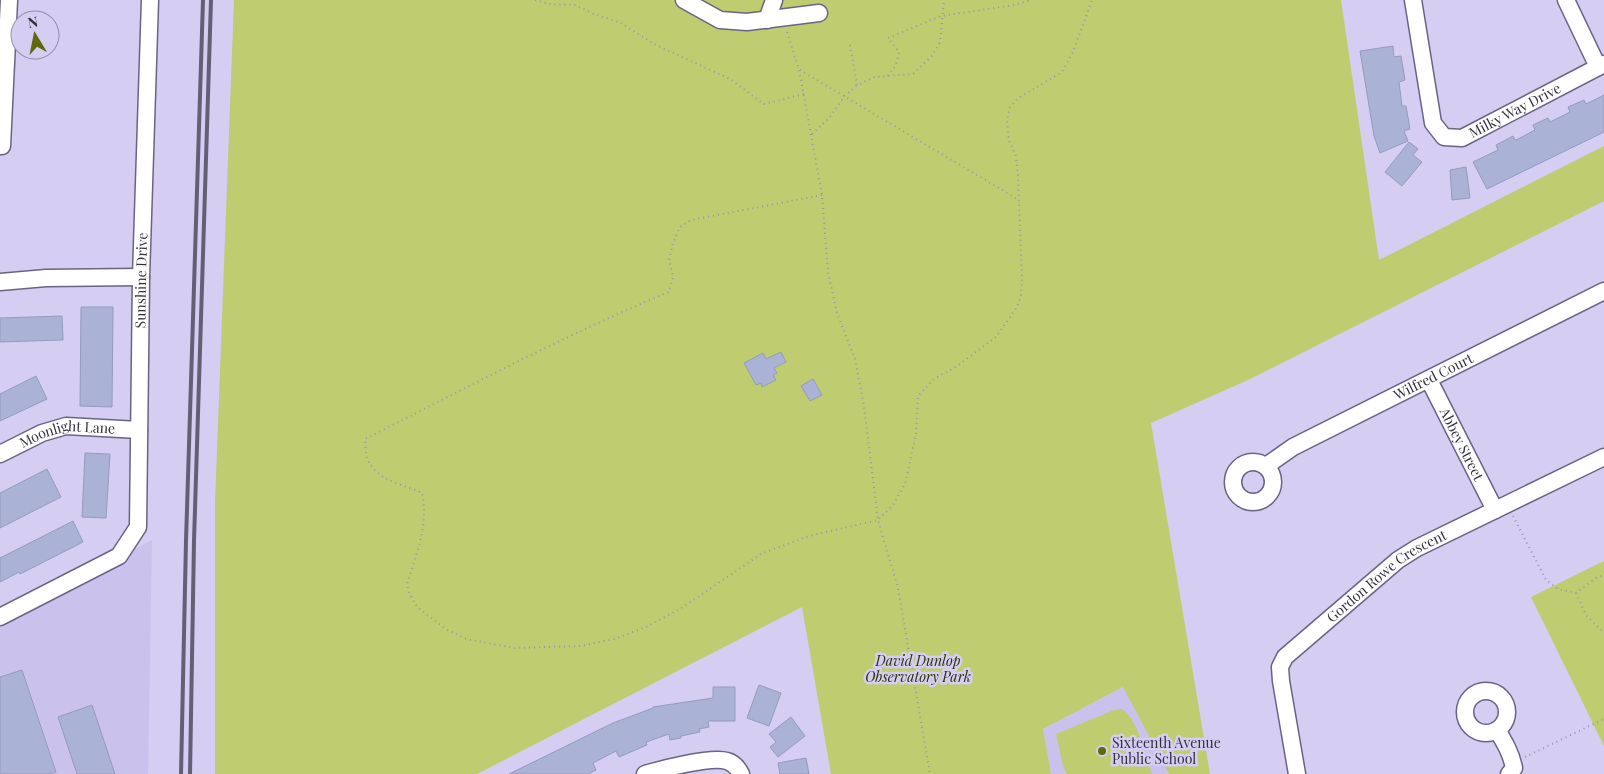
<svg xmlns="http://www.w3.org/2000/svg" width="1604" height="774" font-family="'Playfair Display',serif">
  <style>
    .built { fill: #cbc1ed }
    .green { fill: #bfcc70 }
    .building { fill: #aab2d6; stroke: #949bbf }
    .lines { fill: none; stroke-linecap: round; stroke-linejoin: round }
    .minor-casing { stroke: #6b6384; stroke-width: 19 }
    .path { stroke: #9993b0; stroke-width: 2; stroke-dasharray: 1 4; stroke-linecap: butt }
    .minor { stroke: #fff; stroke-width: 16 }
    .rail { stroke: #635f74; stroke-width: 4 }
    .poi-dot { fill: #5f680b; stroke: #d5cdf2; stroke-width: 2 }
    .labels { text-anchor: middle; stroke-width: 5; stroke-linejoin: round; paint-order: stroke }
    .street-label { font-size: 14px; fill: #33303e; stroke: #d5cdf2 }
    .park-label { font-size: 14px; font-style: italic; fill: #2c3100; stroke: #d5cdf2 }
    .poi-label { font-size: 14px; fill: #33303e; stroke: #d5cdf2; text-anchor: start }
  </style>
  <rect width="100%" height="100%" fill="#d5cdf2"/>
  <!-- built -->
  <g class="built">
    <path d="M152,540L148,774H0V621Z"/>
    <path d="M1124,687L1169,774H1051L1043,729Z"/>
  </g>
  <!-- green -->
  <g class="green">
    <path d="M234,0H1341L1379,260L1604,146V201L1248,380L1151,423L1210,774H1169L1123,687L1043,729L1051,774H831L802,607L477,774H215V503Z"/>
    <path d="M1604,561V746L1531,597Z"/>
    <path d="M1122,709C1139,721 1145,755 1152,774H1067L1063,766L1056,734L1114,710Z"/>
  </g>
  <!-- building -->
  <g class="building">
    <path d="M1393,46L1394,57L1401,56L1405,80L1399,82L1402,106H1406L1410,129L1404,131L1408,141L1380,153L1374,136L1360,51Z"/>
    <path d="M1604,95V132L1487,189L1473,162L1498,150L1496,145L1513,136L1515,140L1518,139L1535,130L1533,125L1548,118L1550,122L1570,112L1568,107L1584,100L1586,104Z"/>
    <path d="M1409,142L1418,149L1413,155L1422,162L1402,186L1385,172Z"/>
    <path d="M1466,167L1470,198L1452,200L1450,170Z"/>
    <path d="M81,307H113L112,407L80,406Z"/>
    <path d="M62,316L63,340L0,342V318Z"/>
    <path d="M781,352L786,362L774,368L777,373L773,375L776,380L762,387L761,383L756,385L744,363L763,353L766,359Z"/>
    <path d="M36,376L47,399L0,421V394Z"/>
    <path d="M813,379L822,395L810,401L801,386Z"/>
    <path d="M85,453L110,454L106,518L82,517Z"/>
    <path d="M47,469L61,497L0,528V493Z"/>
    <path d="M73,521L83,542L20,574L19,572L0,582V558Z"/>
    <path d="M22,670L56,772L49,774H0V677Z"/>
    <path d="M759,685L781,693L769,726L747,718Z"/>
    <path d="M713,687H735V721H708L709,727L699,729L700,732L681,736V738L670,740L669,734L646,742L647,745L619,757L616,751L593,763L596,770L588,774H509L613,723L653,708V707L713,698Z"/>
    <path d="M92,705L115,774H77L58,717Z"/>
    <path d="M791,717L805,736L778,757L770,747L776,742L769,734Z"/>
    <path d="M806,758L809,774H780L778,763Z"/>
  </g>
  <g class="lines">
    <defs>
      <g id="minor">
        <path d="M684,0L720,20L747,22L819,13"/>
        <path id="s1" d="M1413,0L1433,123L1444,137L1462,138L1604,64"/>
        <path d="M1566,0L1598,67"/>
        <path d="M767,20L774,0"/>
        <path d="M0,146H2L9,0"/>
        <path d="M0,282L46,278L141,277"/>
        <path id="s2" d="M1429,380L1495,510"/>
        <path id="s3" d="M0,454L42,433L66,426L139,430"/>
        <circle cx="1253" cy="482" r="20"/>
        <path id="s4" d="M1266,466L1293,447L1604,291"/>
        <path id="s5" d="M0,617L119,556L138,527L141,277L150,0"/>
        <circle cx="1486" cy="712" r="21"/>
        <path d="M1497,730C1505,743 1511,753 1514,768L1509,774"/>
        <path d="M645,774C662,769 711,756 727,761C734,763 738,768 741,774"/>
        <path id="s6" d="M1297,774L1281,681L1280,667L1285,657L1398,560L1417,548L1604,457"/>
      </g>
    </defs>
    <!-- minor casing -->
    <use href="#minor" class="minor-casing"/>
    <!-- path -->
    <g class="path">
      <path d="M535,0L549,4L575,5L594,14L619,22L656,45L730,79L764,104L804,94"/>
      <path d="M787,32L799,69L822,195L828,272L837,313L855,359L864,406L878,520L898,588L930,774"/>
      <path d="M850,45L857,85"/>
      <path d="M800,70L1019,200"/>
      <path d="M888,76L896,65L899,52L888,38L941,16L1014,5L1031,0"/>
      <path d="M812,134L829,118L845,96L857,85L875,77L913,74L932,56L940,42L944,0"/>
      <path d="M822,195L691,220L680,227L673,243L669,260L673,277L669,292C565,335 466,388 365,439C366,444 365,453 367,458C377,482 403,484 422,493C429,524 416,555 407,584L409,593L417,607L446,629L466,639L515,648L580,646L614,639L646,627L680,609L761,554L809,536L878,520L893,505L905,484L916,434L918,396L934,379L957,366L996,337L1017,307L1021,296L1022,281L1018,177L1016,156L1009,141L1007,121L1010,107L1017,99L1062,72L1073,52L1092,0"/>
      <path d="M1513,516L1546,580L1558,589L1576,593L1596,578L1604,575"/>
      <path d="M1576,593L1586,615L1604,633"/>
      <path d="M1525,757L1604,719"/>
    </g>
    <!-- minor -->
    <use href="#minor" class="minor"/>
    <!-- rail -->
    <g class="rail">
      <path d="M181,774L186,541L203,0"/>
      <path d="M190,774L194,541L211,0"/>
    </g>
  </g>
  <!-- markers -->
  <circle class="poi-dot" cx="1102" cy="751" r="5"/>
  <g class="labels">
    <!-- street labels -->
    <g class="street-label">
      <text dy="5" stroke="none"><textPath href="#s1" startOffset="220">Milky Way Drive</textPath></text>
      <text dy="5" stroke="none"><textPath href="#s5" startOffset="415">Sunshine Drive</textPath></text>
      <text dy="5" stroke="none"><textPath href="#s4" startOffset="190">Wilfred Court</textPath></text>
      <text dy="5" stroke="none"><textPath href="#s3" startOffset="72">Moonlight Lane</textPath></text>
      <text dy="5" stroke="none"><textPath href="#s2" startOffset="72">Abbey Street</textPath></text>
      <text dy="5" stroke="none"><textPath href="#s6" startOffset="250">Gordon Rowe Crescent</textPath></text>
    </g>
    <!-- park labels -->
    <g class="park-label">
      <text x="918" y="666">David Dunlop<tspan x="918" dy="16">Observatory Park</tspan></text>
    </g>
    <!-- poi labels -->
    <g class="poi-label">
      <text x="1112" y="748">Sixteenth Avenue<tspan x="1112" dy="16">Public School</tspan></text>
    </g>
  </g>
  <!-- north arrow -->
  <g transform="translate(35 35) rotate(350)"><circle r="24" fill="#d5cdf2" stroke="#948eaa"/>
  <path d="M0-4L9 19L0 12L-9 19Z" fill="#5f680b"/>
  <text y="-8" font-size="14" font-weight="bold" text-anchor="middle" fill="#33303e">N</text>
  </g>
</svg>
